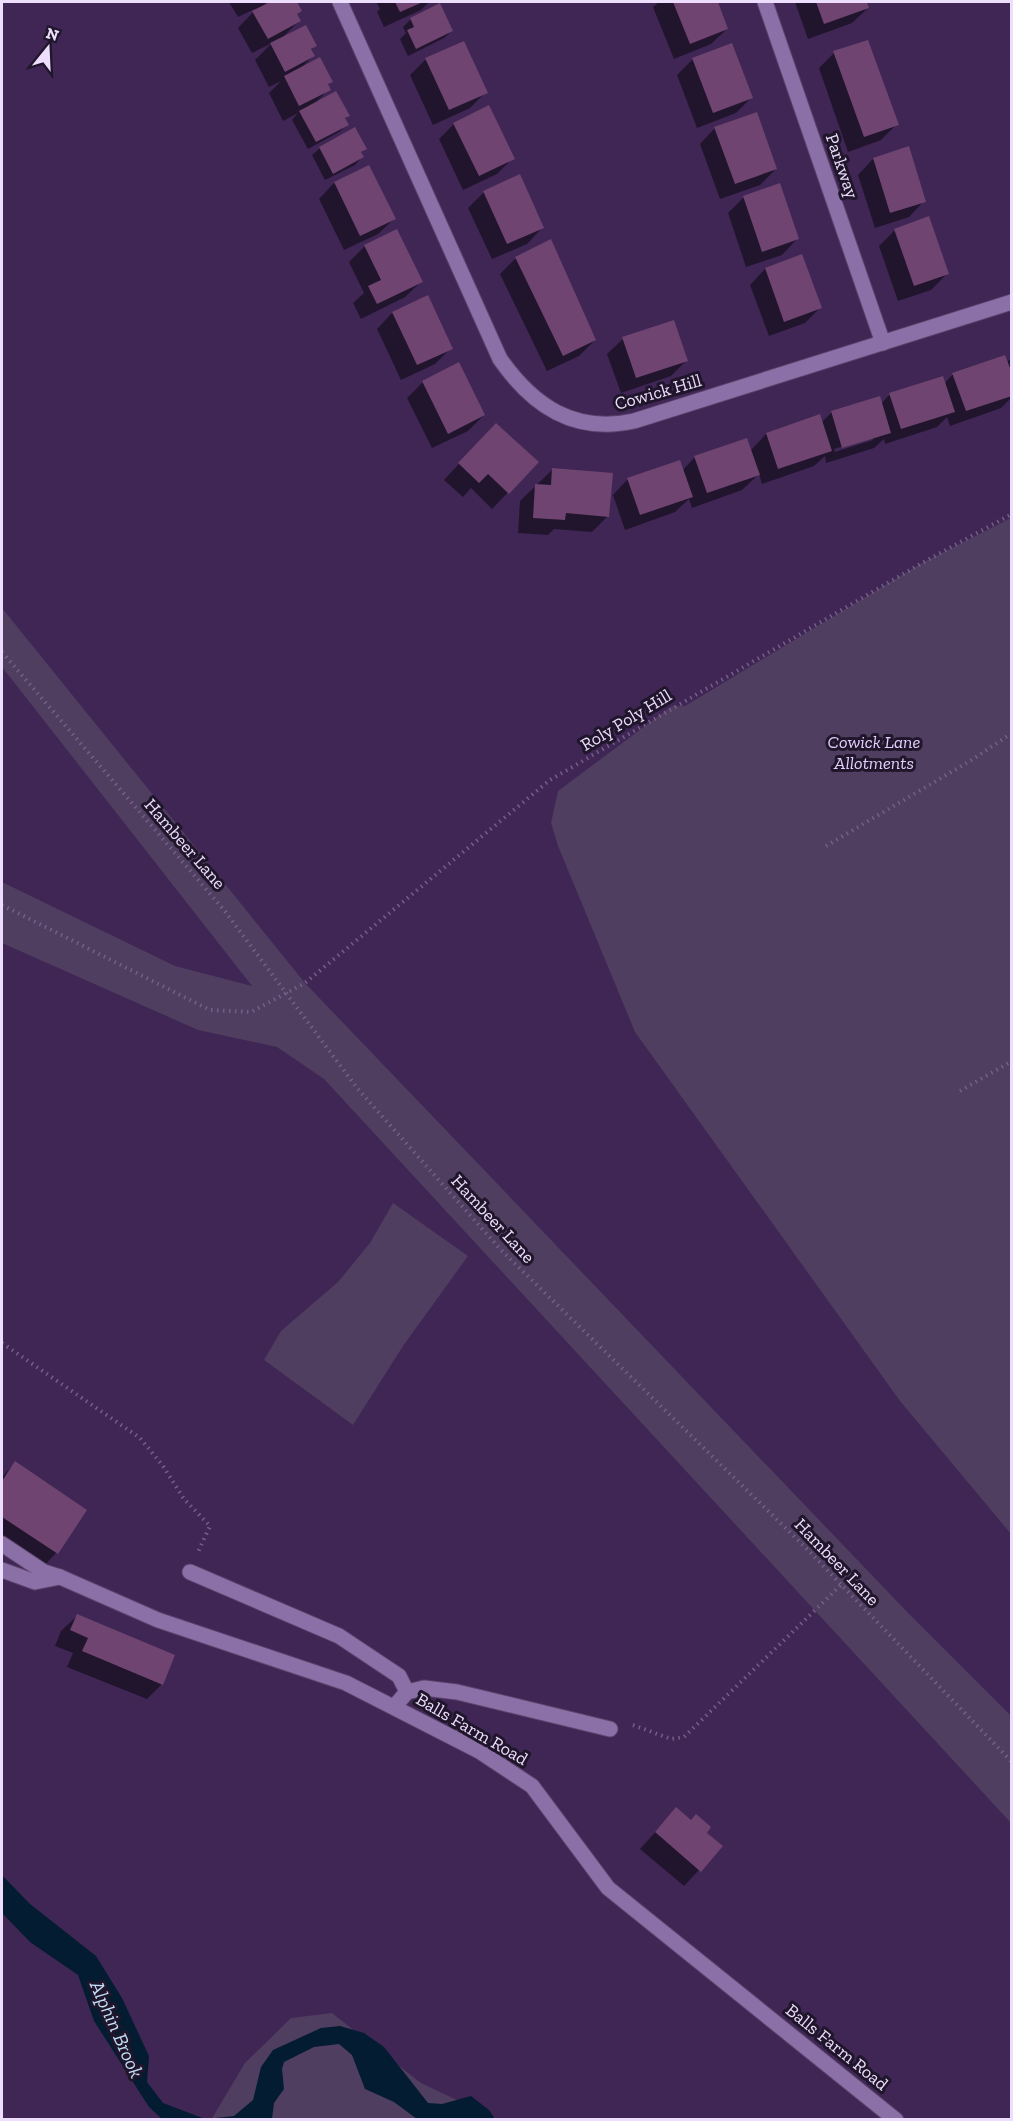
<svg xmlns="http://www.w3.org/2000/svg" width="1013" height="2121" font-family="'Zilla Slab',serif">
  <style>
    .green { fill: #4f3e60 }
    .water { fill: #031c31 }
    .shadow { fill: #0007; fill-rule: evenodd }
    .building { fill: #6f4470 }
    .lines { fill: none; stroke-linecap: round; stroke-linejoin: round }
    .service-casing { stroke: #59436c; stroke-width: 17 }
    .minor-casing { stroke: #59436c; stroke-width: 17 }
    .path { stroke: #755f89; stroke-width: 4; stroke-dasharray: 1.5 4.5; stroke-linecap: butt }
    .service { stroke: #8a70a6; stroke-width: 15 }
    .minor { stroke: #8a70a6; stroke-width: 15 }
    .labels { text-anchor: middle; stroke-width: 6; stroke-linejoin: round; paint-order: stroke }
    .street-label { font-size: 18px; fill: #ecdefc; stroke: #20162b }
    .park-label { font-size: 18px; font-style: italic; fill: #e4cefe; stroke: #20162b }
    .water-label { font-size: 20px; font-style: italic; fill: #c2def8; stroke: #20162b }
  </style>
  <rect width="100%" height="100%" fill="#3f2655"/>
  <!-- green -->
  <g class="green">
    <path d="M1011,518V1534L900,1401L635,1032L558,846L551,823L558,791L672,706H685L922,563Z"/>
    <path d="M2,608L305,983L912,1617L1011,1716V1823L324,1079L277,1047L198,1030L2,943V882L175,966L252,986L2,667Z"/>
    <path d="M393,1203L468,1256L403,1346L353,1425L264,1360L281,1331L338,1282L370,1243Z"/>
    <path d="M332,2013L421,2083L497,2119L211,2120L245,2063L291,2018Z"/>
  </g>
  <!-- water -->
  <g class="water">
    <path d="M2,1875L30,1904L96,1956L122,1998L149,2056L147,2082L163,2103L205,2119H162L149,2107L94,2021L78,1975L30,1942L2,1913Z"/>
    <path d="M340,2026L364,2033L384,2047L428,2103L442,2104L471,2096L489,2110L495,2119H417L394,2102L365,2089L352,2055L339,2044L314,2047L284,2062L282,2069L284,2089L274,2103L272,2119H206L234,2116L253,2100L261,2067L273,2050L321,2028Z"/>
  </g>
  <!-- shadow -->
  <g class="shadow">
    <path d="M229,2H267L263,7L273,2H295L300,11L296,15L299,21L282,38L315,46L310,51L313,56L301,68L331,81L327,86L329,89L316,102L348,116L344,120L347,125L339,132L308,149L292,120L298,113L283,121L269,93L281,81L269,87L255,60L272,43L252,53L238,28L257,8L238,17Z"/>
    <path d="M378,2H429L421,10L384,27L377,12L380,9L377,3Z"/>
    <path d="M659,2H716L727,29L711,44L674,59L653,7Z"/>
    <path d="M795,2H865L868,8L852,23L808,39Z"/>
    <path d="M439,5L452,31L444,38L408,56L400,39L406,33L403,27L411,19Z"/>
    <path d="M463,43L486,92L470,108L433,125L410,75L426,59Z"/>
    <path d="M834,53L897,124L881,140L848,152L819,68Z"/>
    <path d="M693,59L751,98L736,113L697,128L677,75Z"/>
    <path d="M454,124L513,158L497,174L463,190L439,139Z"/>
    <path d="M715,128L776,169L760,185L720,199L700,144Z"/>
    <path d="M320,148L365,149L360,154L362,157L355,165L325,180L312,155Z"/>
    <path d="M873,159L924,201L909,217L875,228L858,175Z"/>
    <path d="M369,167L394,219L378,234L344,250L319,199L334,183Z"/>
    <path d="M779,185L797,239L782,255L746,267L728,213L743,198Z"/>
    <path d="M484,192L542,228L527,244L492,259L468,208Z"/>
    <path d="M895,230L947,274L931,290L898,301L879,246Z"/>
    <path d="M365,246L421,282L405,297L361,319L353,303L364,293L349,262Z"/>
    <path d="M801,256L820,308L805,323L769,336L750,285L765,269Z"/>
    <path d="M516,258L595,340L579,356L547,371L500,274Z"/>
    <path d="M428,297L451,348L435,364L401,380L377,329L392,313Z"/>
    <path d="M623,339L686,361L671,376L621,393L607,354Z"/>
    <path d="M1012,357V403L1010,399L1001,408L950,426L947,417L937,427L885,444L884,439L874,448L826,463L825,456L814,466L762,484L759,474L742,490L692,508L689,499L675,512L625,530L613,495L628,479L682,471L695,457L750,451L766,434L819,416L821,423L832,412L881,404L890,394L944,384L953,374L1006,363ZM873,437V440L835,452L834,449Z"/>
    <path d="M423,382L484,415L468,431L432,448L407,398Z"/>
    <path d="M481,440L537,462L492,509L471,488L463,497L444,480Z"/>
    <path d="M553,469L608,516L592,532L554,529L548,535L518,533L520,501Z"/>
    <path d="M15,1463L85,1510L56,1553L41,1569L2,1543V1477Z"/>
    <path d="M77,1616L162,1684L147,1699L67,1667L73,1653L55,1646L61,1631Z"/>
    <path d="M676,1809L699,1870L684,1886L640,1849Z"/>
  </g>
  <!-- building -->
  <g class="building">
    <path d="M270,2H297L302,11L297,14L301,21L268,39L252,11Z"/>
    <path d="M395,2H423L400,12Z"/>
    <path d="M673,2H718L728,29L690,44Z"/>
    <path d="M816,2H867L869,8L824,24Z"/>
    <path d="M440,3L453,31L416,49L407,30L414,27L410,18Z"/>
    <path d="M306,25L317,46L311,49L315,56L285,72L270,43Z"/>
    <path d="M868,40L899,125L864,137L833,51Z"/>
    <path d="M464,41L488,93L449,110L425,58Z"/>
    <path d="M732,43L753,98L713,113L692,58Z"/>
    <path d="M320,57L333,82L328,84L331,90L299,106L284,76Z"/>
    <path d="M336,91L350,116L345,118L349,125L316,142L299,111Z"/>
    <path d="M489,105L515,159L479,176L453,123Z"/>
    <path d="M757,112L777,169L735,184L714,127Z"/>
    <path d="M355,127L367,149L361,152L364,157L333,174L319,147Z"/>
    <path d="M909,146L926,202L890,213L873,158Z"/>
    <path d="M369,165L396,219L360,236L334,182Z"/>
    <path d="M520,174L544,228L507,244L483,191Z"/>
    <path d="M780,183L799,239L762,252L743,196Z"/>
    <path d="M929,216L949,274L914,286L894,229Z"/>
    <path d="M397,229L423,282L377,304L368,286L381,280L364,245Z"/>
    <path d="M551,239L596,340L563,356L515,257Z"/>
    <path d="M802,254L822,308L784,322L765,268Z"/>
    <path d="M428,295L453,349L417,365L392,312Z"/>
    <path d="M674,320L688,361L636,378L622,337Z"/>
    <path d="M1005,355L1012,373V396L966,411L952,373Z"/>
    <path d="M459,362L485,415L448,434L422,381Z"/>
    <path d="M943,376L955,412L901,429L889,393Z"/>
    <path d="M880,396L891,433L842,448L831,411Z"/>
    <path d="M820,414L832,451L778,469L766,433Z"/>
    <path d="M496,423L539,462L509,494L488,474L479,483L458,463Z"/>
    <path d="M747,438L760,475L707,493L694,456Z"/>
    <path d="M680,460L693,497L640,515L627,478Z"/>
    <path d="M552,468L613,473L609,517L566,513L565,520L533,518L535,484L551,485Z"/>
    <path d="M15,1461L87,1510L58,1554L2,1517V1481Z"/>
    <path d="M77,1614L175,1655L163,1685L82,1651L88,1638L70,1630Z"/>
    <path d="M676,1807L691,1820L696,1814L711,1827L707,1833L723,1846L701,1872L655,1832Z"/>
  </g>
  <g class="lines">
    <defs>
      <g id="service">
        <path d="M2,1570L35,1582L60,1577"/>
        <path d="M190,1572L339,1636L399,1676L407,1692"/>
        <path d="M394,1707L407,1692L424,1688L457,1692L610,1729"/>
      </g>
      <g id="minor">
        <path d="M340,2L500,359C533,406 574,434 634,421L1012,302"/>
        <path d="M765,2L883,343"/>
        <path d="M2,1544L44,1572L60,1577L158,1620L346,1683L479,1751L532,1786L608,1888L896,2120"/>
      </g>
    </defs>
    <!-- service casing -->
    <use href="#service" class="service-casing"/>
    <!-- minor casing -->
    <use href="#minor" class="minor-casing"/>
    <!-- path -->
    <g class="path">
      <path d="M2,652L224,910L357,1088L501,1250L804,1546L1012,1762"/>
      <path d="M826,846L970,761L1012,733"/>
      <path d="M2,905L210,1010L251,1012L305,983L550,780L922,563L1012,514"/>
      <path d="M960,1091L1012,1061"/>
      <path d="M2,1343L140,1438L163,1466L184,1499L210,1526L198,1552"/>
      <path d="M633,1725L671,1739L684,1737L841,1585"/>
    </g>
    <!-- service -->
    <use href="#service" class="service"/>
    <!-- minor -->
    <use href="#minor" class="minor"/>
  </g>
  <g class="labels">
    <!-- street labels -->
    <g class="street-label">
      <text transform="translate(842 166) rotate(71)" y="6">Parkway</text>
      <text transform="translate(658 392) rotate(-16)" y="6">Cowick Hill</text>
      <text transform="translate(626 720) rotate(-31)" y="6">Roly Poly Hill</text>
      <text transform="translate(185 844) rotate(49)" y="6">Hambeer Lane</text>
      <text transform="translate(493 1219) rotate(47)" y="6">Hambeer Lane</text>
      <text transform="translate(837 1562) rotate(46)" y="6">Hambeer Lane</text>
      <text transform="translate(472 1729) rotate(30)" y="6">Balls Farm Road</text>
      <text transform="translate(837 2047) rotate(39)" y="6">Balls Farm Road</text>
    </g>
    <!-- park labels -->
    <g class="park-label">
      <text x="874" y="748">Cowick Lane<tspan x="874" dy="21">Allotments</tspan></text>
    </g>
    <!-- water labels -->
    <g class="water-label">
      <text transform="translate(117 2029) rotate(66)" y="7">Alphin Brook</text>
    </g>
  </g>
  <!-- border -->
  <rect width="1013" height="2121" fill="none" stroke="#ecdefc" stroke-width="6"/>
  <!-- north arrow -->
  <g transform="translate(48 48) rotate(18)" stroke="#20162b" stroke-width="4.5" paint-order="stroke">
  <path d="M0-4.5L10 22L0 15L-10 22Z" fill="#ecdefc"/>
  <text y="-9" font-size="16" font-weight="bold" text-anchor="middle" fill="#ecdefc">N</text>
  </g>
</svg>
